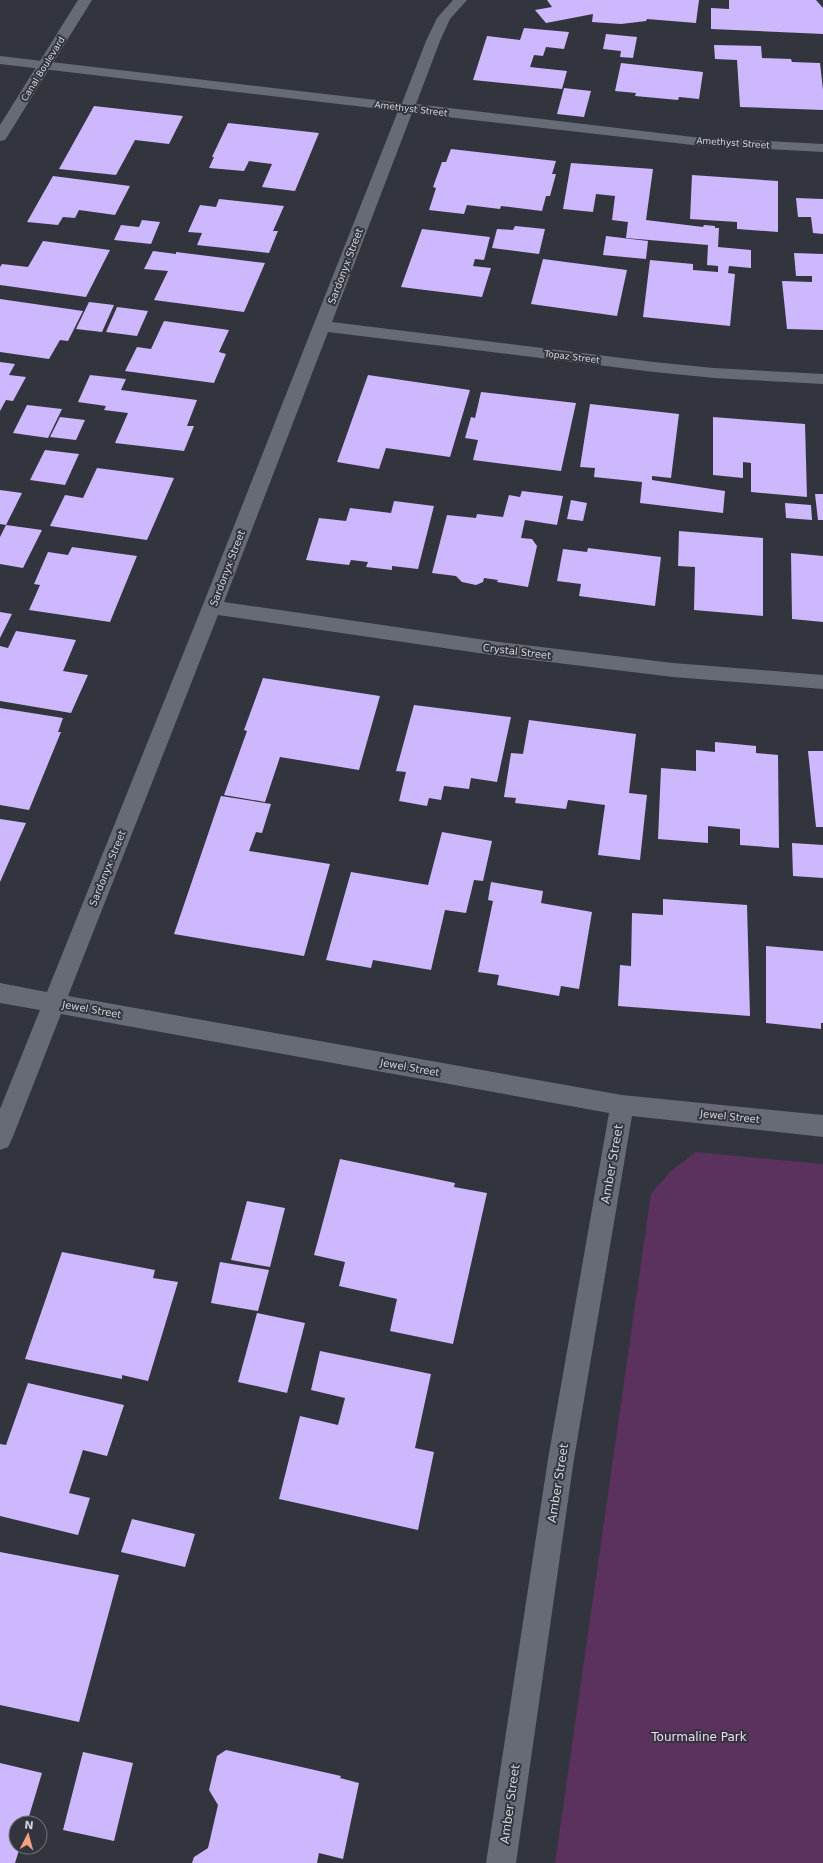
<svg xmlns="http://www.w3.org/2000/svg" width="823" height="1863" font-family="'DejaVu Sans',sans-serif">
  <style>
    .green { fill: #5b315e }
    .building { fill: #cdb7fd }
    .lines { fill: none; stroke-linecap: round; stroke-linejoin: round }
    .minor { fill: #676b75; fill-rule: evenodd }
    .tertiary { fill: #676b75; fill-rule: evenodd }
    .labels { text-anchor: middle; stroke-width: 4; stroke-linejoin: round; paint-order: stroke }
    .far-street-label { font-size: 9px; fill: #d3d4da; stroke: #32353e }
    .street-label { font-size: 10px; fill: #d3d4da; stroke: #32353e }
    .near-street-label { font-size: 12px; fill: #d3d4da; stroke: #32353e }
    .near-park-label { font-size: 12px; fill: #f5d8f6; stroke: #32353e }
  </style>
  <rect width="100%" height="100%" fill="#32353e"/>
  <!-- green -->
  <path class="green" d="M696,1152L823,1164V1863H555L651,1194L671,1171Z"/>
  <!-- building -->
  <g class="building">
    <path d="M547,0H699L696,23L647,19L646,21L621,24L592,22L593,14L546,23L535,10L552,7Z"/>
    <path d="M729,0H816L823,8V34L711,29V8L729,9Z"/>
    <path d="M524,28L569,32L564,49L546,47L543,56L534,55L530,67L567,71L562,89L473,80L487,36L520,40Z"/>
    <path d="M606,34L637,37L633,58L620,57L621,51L603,49Z"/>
    <path d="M714,45L761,46L762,58L791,59L792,62L820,63L823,90V110L740,107L737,60L715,59Z"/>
    <path d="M621,63L703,72L699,99L679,97L678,100L635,96L636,93L615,91Z"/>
    <path d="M564,88L591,91L584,117L557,114Z"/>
    <path d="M94,106L183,116L169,144L135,140L116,175L59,169Z"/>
    <path d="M228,123L319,133L295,191L262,187L272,164L249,161L244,171L209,168L214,157H212Z"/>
    <path d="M451,149L556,161L552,174H556L550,196H546L542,211L501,206L500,209L467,205L464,214L429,210L436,188L433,187L442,162H446Z"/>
    <path d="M571,163L653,169L646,220L703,227L704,225L715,226V228H719L718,247L751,250V268L729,266L728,273L735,274L730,326L643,317L650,260L693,264V270L718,272V266L707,265L708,245L626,238L628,222L612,220L615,196L596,194L593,212L563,209Z"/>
    <path d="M692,175L778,181V232L737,229V222L690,219Z"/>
    <path d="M53,176L130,186L115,215L79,210L75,218L63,217L58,225L27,222Z"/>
    <path d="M796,198L823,199V234L813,233L811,217H798Z"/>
    <path d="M219,199L284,206L273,231H278L269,253L197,245L202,233L188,232L200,205L216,207Z"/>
    <path d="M142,220L160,222L151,244L114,240L121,225L139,227Z"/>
    <path d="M515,226L545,229L539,254L492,248L497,229L513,230Z"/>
    <path d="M422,229L490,237L484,260L475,259L473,266L491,268L482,297L401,287Z"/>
    <path d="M606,236L648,241L646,259L603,255Z"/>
    <path d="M43,241L110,250L86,297L0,285V267L2,264L28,267Z"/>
    <path d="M153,251L176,254V252L265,263L244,312L154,300L168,271L144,269Z"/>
    <path d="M794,253L823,254V330L787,329L782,281L812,282V276H796Z"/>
    <path d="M543,259L627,270L617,316L531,304Z"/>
    <path d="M0,299L83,311L68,341L60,340L49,359L0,352Z"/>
    <path d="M89,302L114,305L102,332L76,329Z"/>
    <path d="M117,307L148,311L137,336L106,332Z"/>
    <path d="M164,321L229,330L219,352L226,354L214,383L125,371L137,347L151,349Z"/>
    <path d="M0,362L15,364L9,375L26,377L13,401L6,400L0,411Z"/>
    <path d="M90,375L126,379L121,390L197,400L187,426H194L184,451L115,443L128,413L104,410L106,406L78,402Z"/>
    <path d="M368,375L470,390L450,457L386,448L379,469L337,462Z"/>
    <path d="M481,392L576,403L561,471L473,460L478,440L465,438L471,417L475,418Z"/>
    <path d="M590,404L679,414L671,478L652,476V480L725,491L723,513L640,503L642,482L594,477L595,468L580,467Z"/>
    <path d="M27,405L62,409L48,438L13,433Z"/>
    <path d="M60,417L85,420L76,440L50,437Z"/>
    <path d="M713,417L805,424L807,497L751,492V463L743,462V478L713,475Z"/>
    <path d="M45,450L79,454L65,485L30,480Z"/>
    <path d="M97,468L174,478L147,540L50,526L65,495L83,498Z"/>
    <path d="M0,490L22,493L6,525L0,524Z"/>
    <path d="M522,491L563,496L557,525L525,520L521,538L532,539L537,546L528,587L497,582L498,580L484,578L483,582L476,585L462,582L456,576L432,573L447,515L476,518L477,514L503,517L509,495L520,497Z"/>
    <path d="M815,494H823V520H818Z"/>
    <path d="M571,500L587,503L583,521L567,519Z"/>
    <path d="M394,501L434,506L418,569L392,566V570L366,567L368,562L351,560L349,565L306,560L319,518L346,521L350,508L391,513Z"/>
    <path d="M785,503L811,505L812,520L786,518Z"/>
    <path d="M6,525L42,530L23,568L0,564V537Z"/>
    <path d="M679,531L763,538V616L694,610L695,567L678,566Z"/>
    <path d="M72,547L137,556L110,622L29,610L40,585L34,584L48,552L68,555Z"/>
    <path d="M588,548L661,557L655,606L579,596L581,584L557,581L563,549L587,552Z"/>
    <path d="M791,553L823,556V622L792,619Z"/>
    <path d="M0,612L12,614L0,638Z"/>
    <path d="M16,631L76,640L63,671L88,675L71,713L0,701V646L8,648Z"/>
    <path d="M263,678L380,696L359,770L280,757L265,802L224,795L247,731L244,730Z"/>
    <path d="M414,705L511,717L497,782L471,778L469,789L444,786L441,800L429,798L427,806L399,801L406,772L396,771Z"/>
    <path d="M0,708L63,718L58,732H61L29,810L0,805Z"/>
    <path d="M529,720L636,734L629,793L647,795L640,860L598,855L605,805L568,800L566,809L515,803L516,798L504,797L511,753L523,754Z"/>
    <path d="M715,742L756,746V753L778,755L779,848L740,845V829L708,826V843L658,839L661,768L696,771V750L715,752Z"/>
    <path d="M808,751H823V827H816Z"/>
    <path d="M221,796L271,804L262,833L256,832L249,851L330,864L304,956L174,934Z"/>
    <path d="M0,819L26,823L0,882Z"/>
    <path d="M442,832L492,841L483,881L474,880L466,913L445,910L431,970L373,960L371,968L326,960L351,872L428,885Z"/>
    <path d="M792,843L823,845V878L793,876Z"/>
    <path d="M491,882L543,891L541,903L592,912L579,989L561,986L559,996L497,985L499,975L478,972L493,901L488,900Z"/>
    <path d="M663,899L747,905L750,1016L618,1006L620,965L631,966L632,913L663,915Z"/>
    <path d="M766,946L823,951V1023H821V1029L766,1023Z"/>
    <path d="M340,1159L455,1183L454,1187L487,1193L453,1344L390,1331L397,1299L339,1286L345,1262L314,1255Z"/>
    <path d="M247,1201L285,1208L270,1267L231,1260Z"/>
    <path d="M62,1252L155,1270L153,1278L178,1282L148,1381L122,1375V1379L25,1359Z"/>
    <path d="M220,1262L269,1270L258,1311L211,1303Z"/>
    <path d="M257,1313L305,1323L287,1393L238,1382Z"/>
    <path d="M320,1351L431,1374L415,1448L434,1452L418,1530L279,1499L300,1416L338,1425L345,1398L311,1390Z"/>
    <path d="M28,1383L124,1405L107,1456L83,1450L69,1493L90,1498L78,1535L0,1516V1444L6,1445Z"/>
    <path d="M132,1519L195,1534L185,1567L121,1552Z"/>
    <path d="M0,1552L119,1575L79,1722L0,1705Z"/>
    <path d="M226,1750L341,1776L340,1778L359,1783L343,1859L319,1853L317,1863H192L194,1857L208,1848L218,1805L209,1790L217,1756Z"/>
    <path d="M83,1752L133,1763L114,1841L63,1830Z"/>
    <path d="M0,1763L42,1773L27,1823H16V1847H20L15,1863H0Z"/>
  </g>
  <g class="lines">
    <!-- minor -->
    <path class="minor" d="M453,0H467L450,19L440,41L416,104L693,137L823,144V152L693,145L412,113L332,322L654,362L714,368L823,374V384L714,378L654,372L328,332L224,602L499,642L673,663L823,675V689L673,677L499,656L218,615L68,996L622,1095L823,1115V1137L632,1116L574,1459L516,1863H486L548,1459L609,1113L61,1014L12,1139L8,1147L0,1150V1109L40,1010L0,1003V983L47,992L202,607L398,111L0,64V56L402,103L426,41L437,18Z"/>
    <!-- tertiary -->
    <path class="tertiary" d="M78,0H92L7,137L5,140L0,141V125Z"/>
  </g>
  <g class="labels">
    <!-- far-street labels -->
    <g class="far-street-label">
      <text transform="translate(43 69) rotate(-58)" y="3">Canal Boulevard</text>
      <text transform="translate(411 109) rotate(7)" y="3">Amethyst Street</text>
      <text transform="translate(733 143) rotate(4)" y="3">Amethyst Street</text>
      <text transform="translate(572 357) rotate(7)" y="3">Topaz Street</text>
    </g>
    <!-- street labels -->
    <g class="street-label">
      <text transform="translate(345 266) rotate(-69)" y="4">Sardonyx Street</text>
      <text transform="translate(227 568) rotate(-69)" y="4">Sardonyx Street</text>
      <text transform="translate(517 651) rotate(7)" y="4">Crystal Street</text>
      <text transform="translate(107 868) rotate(-68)" y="4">Sardonyx Street</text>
      <text transform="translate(92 1009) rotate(10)" y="4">Jewel Street</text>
      <text transform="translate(410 1067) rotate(10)" y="4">Jewel Street</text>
      <text transform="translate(730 1116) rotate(6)" y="4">Jewel Street</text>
    </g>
    <!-- near-street labels -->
    <g class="near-street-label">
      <text transform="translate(612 1164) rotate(-80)" y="4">Amber Street</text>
      <text transform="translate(558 1483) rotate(-81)" y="4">Amber Street</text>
      <text transform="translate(510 1804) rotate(-82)" y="4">Amber Street</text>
    </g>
    <!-- near-park labels -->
    <g class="near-park-label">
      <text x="699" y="1741">Tourmaline Park</text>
    </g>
  </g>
  <!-- north arrow -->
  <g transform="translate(28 1835) rotate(6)"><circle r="19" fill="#32353e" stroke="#72757c"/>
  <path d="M0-3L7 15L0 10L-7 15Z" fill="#f2a17e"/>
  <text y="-6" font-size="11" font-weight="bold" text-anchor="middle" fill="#d3d4da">N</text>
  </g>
</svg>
